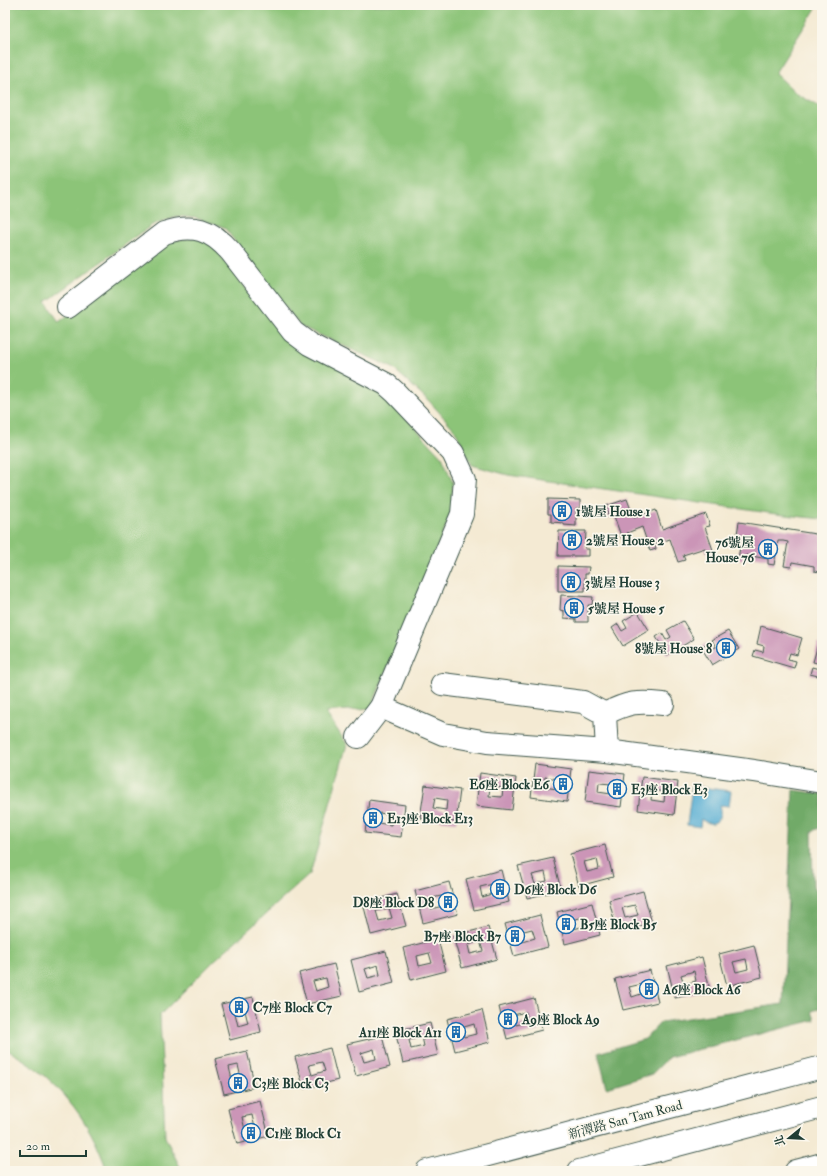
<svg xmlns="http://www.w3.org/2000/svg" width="827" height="1176" font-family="'IM FELL Double Pica','Noto Serif TC',serif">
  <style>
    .green { fill: #8cc478; stroke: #568056 }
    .forest { fill: #71aa68; stroke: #48744e }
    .water { fill: #57add3; stroke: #3b7584 }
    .building { fill: #cb95b7; fill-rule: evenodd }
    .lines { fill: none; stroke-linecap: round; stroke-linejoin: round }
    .minor-casing { stroke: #3f574c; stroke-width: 24 }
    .highway-casing { stroke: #3f574c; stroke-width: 24 }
    .minor { stroke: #fff; stroke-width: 22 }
    .highway { stroke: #fff; stroke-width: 22 }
    .labels { text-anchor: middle; stroke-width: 3.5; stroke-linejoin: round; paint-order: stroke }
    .poi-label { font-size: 13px; font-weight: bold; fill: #1f3d34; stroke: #fbf7ec; text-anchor: start }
    .street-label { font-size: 13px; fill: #1f3d34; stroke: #fbf7ec }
  </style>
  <rect width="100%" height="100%" fill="#fbf7ec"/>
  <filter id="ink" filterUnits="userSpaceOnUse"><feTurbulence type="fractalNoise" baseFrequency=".025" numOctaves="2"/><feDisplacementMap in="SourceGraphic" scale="8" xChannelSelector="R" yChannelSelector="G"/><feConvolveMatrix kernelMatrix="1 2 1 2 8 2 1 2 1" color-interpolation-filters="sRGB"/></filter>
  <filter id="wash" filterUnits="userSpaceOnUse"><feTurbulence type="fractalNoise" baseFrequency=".012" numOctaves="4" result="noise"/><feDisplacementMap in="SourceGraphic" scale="16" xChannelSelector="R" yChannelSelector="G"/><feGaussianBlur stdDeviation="0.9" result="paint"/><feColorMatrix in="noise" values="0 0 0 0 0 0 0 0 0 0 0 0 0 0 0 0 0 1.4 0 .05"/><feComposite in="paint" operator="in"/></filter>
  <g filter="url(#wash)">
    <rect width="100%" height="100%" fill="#f4ead3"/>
    <!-- green -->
    <path class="green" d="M5,5H818L775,73L797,94L822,108V519L776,514L508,475L472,465L455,430L430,402L393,368L300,326L224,227L196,218L176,216L152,225L46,302L59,322L164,242L197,237L213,246L285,338L378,387L442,457L453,483L451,514L371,708L325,712L347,744L310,874L216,959L160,1015L165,1137L182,1171H107C90,1118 54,1074 5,1049Z"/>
    <!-- forest -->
    <path class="forest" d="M793,790L822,794V827L812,831L813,887L822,896V1008L812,1011L815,1020L669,1057L652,1074L607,1088L598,1053L645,1039L661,1022L783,1004Z"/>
    <!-- water -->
    <path class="water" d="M692,786L731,791L729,806L719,805C724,820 713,829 701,819L700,827L687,825Z"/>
    <g id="blocks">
      <!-- building -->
      <g class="building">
        <path d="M548,499L580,500V508H576V526L564,525V523L551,522V514H548Z"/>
        <path d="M627,499L634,518L656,510L662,529L706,514L710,526L705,527L713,550L706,553L705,548L683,555L685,560L678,562L670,539L655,544L656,549L650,551L642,527L627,533L628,537L622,539L614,516L609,518L606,506Z"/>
        <path d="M739,522L822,535V561L820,572L814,571V566L792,562L791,567L784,566L788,542L783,541H778L774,565L768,564V559L746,555L745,560L738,559L742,535L737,534Z"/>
        <path d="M559,531H586L585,549H589V556H558Z"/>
        <path d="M558,566L589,567L588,574H585V591H558Z"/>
        <path d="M561,595L593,597L592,605H588V622H576V619L564,618V611L560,610Z"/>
        <path d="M638,612L649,630L623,646L612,628L618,624L622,631L627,628L623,621Z"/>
        <path d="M683,621L694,639L667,655L656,637L662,633L666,640L671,637L667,630Z"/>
        <path d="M761,626L802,638L797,655L790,653L788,659L796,661L794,668L753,656L755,650L763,652L764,646L757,644Z"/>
        <path d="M728,631L739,649L712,665L701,647L707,643L711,650L716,647L712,640Z"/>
        <path d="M818,644L822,645V677L810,674L812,667L819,669L821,664L813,662Z"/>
        <path d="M535,764L571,769L567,802L531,797ZM545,777L558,779L557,789L544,787Z"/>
        <path d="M589,770L625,774L621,807L585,802ZM599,783L612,784L611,794L598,792Z"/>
        <path d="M480,773L516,778L512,810L476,806ZM490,786L503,788L502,797L489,796Z"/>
        <path d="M642,777L678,782L674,815L638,810ZM652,790L665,792L664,802L651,800Z"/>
        <path d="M425,785L460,790L456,822L420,818ZM435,798L447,800L446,810L433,808Z"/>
        <path d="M369,800L405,805L401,837L365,833ZM379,813L392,815L391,825L378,823Z"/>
        <path d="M605,845L613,877L579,886L570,854ZM597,859L599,869L587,872L584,862Z"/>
        <path d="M553,858L561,890L527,898L518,866ZM545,872L547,881L535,884L532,875Z"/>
        <path d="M501,870L509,902L474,910L466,879ZM493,884L495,893L482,897L480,887Z"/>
        <path d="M449,882L458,914L423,923L415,891ZM441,896L443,906L431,909L428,899Z"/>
        <path d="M643,891L652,923L617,932L609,900ZM635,905L638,915L625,918L622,908Z"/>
        <path d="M397,894L406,926L371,935L363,903ZM389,908L392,918L379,921L376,911Z"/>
        <path d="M592,903L600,935L565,944L557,912ZM584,917L586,926L573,929L571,920Z"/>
        <path d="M540,915L548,947L514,956L505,924ZM532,929L535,938L522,942L520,932Z"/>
        <path d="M488,927L497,959L462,968L453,936ZM480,941L483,951L470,954L468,945Z"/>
        <path d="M438,939L446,971L411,980L403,948ZM429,953L432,963L419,966L417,956Z"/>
        <path d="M754,945L762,977L727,986L719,954ZM746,959L748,969L736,972L733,962Z"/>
        <path d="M386,951L394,983L359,992L351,960ZM378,965L380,975L368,978L365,969Z"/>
        <path d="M702,957L710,990L675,998L667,966ZM694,971L696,981L684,984L681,975Z"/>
        <path d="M334,964L342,996L307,1004L299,973ZM326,978L328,987L316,991L313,981Z"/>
        <path d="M650,970L658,1002L623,1010L615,979ZM642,984L644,993L632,997L629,987Z"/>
        <path d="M253,997L261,1032L230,1040L221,1004ZM245,1011L248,1023L238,1026L235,1013Z"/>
        <path d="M534,998L542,1030L507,1039L499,1007ZM526,1012L528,1022L516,1025L513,1015Z"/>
        <path d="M482,1010L490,1042L455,1051L447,1019ZM474,1024L476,1034L464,1037L461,1028Z"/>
        <path d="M430,1023L438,1055L403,1063L395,1031ZM422,1037L424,1046L411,1049L409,1040Z"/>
        <path d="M382,1036L390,1067L356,1076L347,1044ZM374,1049L376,1059L364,1062L361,1053Z"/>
        <path d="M330,1048L338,1080L304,1089L295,1057ZM322,1062L325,1071L312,1075L309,1065Z"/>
        <path d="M247,1051L255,1087L224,1094L215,1059ZM238,1065L241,1078L232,1080L229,1067Z"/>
        <path d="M260,1101L269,1136L237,1144L228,1109ZM252,1115L255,1128L245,1130L242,1117Z"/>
      </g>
    </g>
  </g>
  <g filter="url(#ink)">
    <use href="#blocks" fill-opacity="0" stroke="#3f574c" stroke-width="1"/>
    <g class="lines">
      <defs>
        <g id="minor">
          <path d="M68,307L164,233C193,223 211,229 231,252L293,332L309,344L386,384L395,392L453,453L465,479L462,514L381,707L358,737"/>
          <path d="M442,684L583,702L605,714"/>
          <path d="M663,704C638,701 628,702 605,714L607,751L754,771L822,782"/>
          <path d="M381,707L443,734L487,742L607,751"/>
          <path d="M427,1171L822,1067"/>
        </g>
        <g id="highway">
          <path d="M579,1171L822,1107"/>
          <path d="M796,1171L822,1164"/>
        </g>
      </defs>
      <!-- minor casing -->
      <use href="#minor" class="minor-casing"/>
      <!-- highway casing -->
      <use href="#highway" class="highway-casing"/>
      <!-- minor -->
      <use href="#minor" class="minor"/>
      <!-- highway -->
      <use href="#highway" class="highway"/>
    </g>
  </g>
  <!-- icons -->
  <defs>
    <symbol id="building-ring" viewBox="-11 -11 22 22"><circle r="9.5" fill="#fbf7ec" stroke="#1f6fb2" stroke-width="1.5"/><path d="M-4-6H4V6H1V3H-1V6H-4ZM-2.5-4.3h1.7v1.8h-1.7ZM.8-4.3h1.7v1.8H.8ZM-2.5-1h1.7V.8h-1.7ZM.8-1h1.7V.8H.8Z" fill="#1f6fb2"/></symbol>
  </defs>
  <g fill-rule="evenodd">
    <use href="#building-ring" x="551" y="500" width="22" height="22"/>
    <use href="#building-ring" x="561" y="529" width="22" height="22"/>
    <use href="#building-ring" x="757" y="538" width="22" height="22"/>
    <use href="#building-ring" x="560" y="571" width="22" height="22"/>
    <use href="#building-ring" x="563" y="597" width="22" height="22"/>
    <use href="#building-ring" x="715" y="637" width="22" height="22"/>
    <use href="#building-ring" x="552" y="773" width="22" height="22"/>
    <use href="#building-ring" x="606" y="778" width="22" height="22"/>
    <use href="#building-ring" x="362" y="807" width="22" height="22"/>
    <use href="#building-ring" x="489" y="878" width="22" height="22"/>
    <use href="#building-ring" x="437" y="891" width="22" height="22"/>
    <use href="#building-ring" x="555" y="913" width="22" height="22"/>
    <use href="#building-ring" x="504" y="925" width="22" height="22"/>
    <use href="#building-ring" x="638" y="978" width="22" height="22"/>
    <use href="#building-ring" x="228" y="996" width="22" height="22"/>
    <use href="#building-ring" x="497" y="1008" width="22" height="22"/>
    <use href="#building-ring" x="445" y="1021" width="22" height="22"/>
    <use href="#building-ring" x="227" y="1072" width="22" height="22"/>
    <use href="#building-ring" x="240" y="1122" width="22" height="22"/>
  </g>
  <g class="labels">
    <!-- poi labels -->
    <g class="poi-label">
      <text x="576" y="516">1號屋 House 1</text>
      <text x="586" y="545">2號屋 House 2</text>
      <text x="754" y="547" text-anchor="end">76號屋<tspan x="754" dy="15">House 76</tspan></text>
      <text x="585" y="587">3號屋 House 3</text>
      <text x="588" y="613">5號屋 House 5</text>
      <text x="712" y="653" text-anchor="end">8號屋 House 8</text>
      <text x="549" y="789" text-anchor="end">E6座 Block E6</text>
      <text x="631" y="794">E3座 Block E3</text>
      <text x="387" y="823">E13座 Block E13</text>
      <text x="514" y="894">D6座 Block D6</text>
      <text x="434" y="907" text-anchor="end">D8座 Block D8</text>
      <text x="580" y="929">B5座 Block B5</text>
      <text x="501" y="941" text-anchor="end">B7座 Block B7</text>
      <text x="663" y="994">A6座 Block A6</text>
      <text x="253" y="1012">C7座 Block C7</text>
      <text x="522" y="1024">A9座 Block A9</text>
      <text x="442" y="1037" text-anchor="end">A11座 Block A11</text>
      <text x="252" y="1088">C3座 Block C3</text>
      <text x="265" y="1138">C1座 Block C1</text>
    </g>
    <!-- street labels -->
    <g class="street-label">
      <text transform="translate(625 1119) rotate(-15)" y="5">新潭路 San Tam Road</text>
    </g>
  </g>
  <!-- margin -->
  <rect width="827" height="1176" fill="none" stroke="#fbf7ec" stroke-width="20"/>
  <!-- north arrow -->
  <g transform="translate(789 1138) rotate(252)" stroke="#fbf7ec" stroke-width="3" paint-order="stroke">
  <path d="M0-3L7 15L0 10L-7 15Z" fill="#1f3d34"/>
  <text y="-6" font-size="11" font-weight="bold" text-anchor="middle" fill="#1f3d34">北</text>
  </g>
  <!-- scale -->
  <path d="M20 1150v6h66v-6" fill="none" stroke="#1f3d34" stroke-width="2"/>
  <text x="26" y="1150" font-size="12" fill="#1f3d34" stroke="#fbf7ec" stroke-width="3" paint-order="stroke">20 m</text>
</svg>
